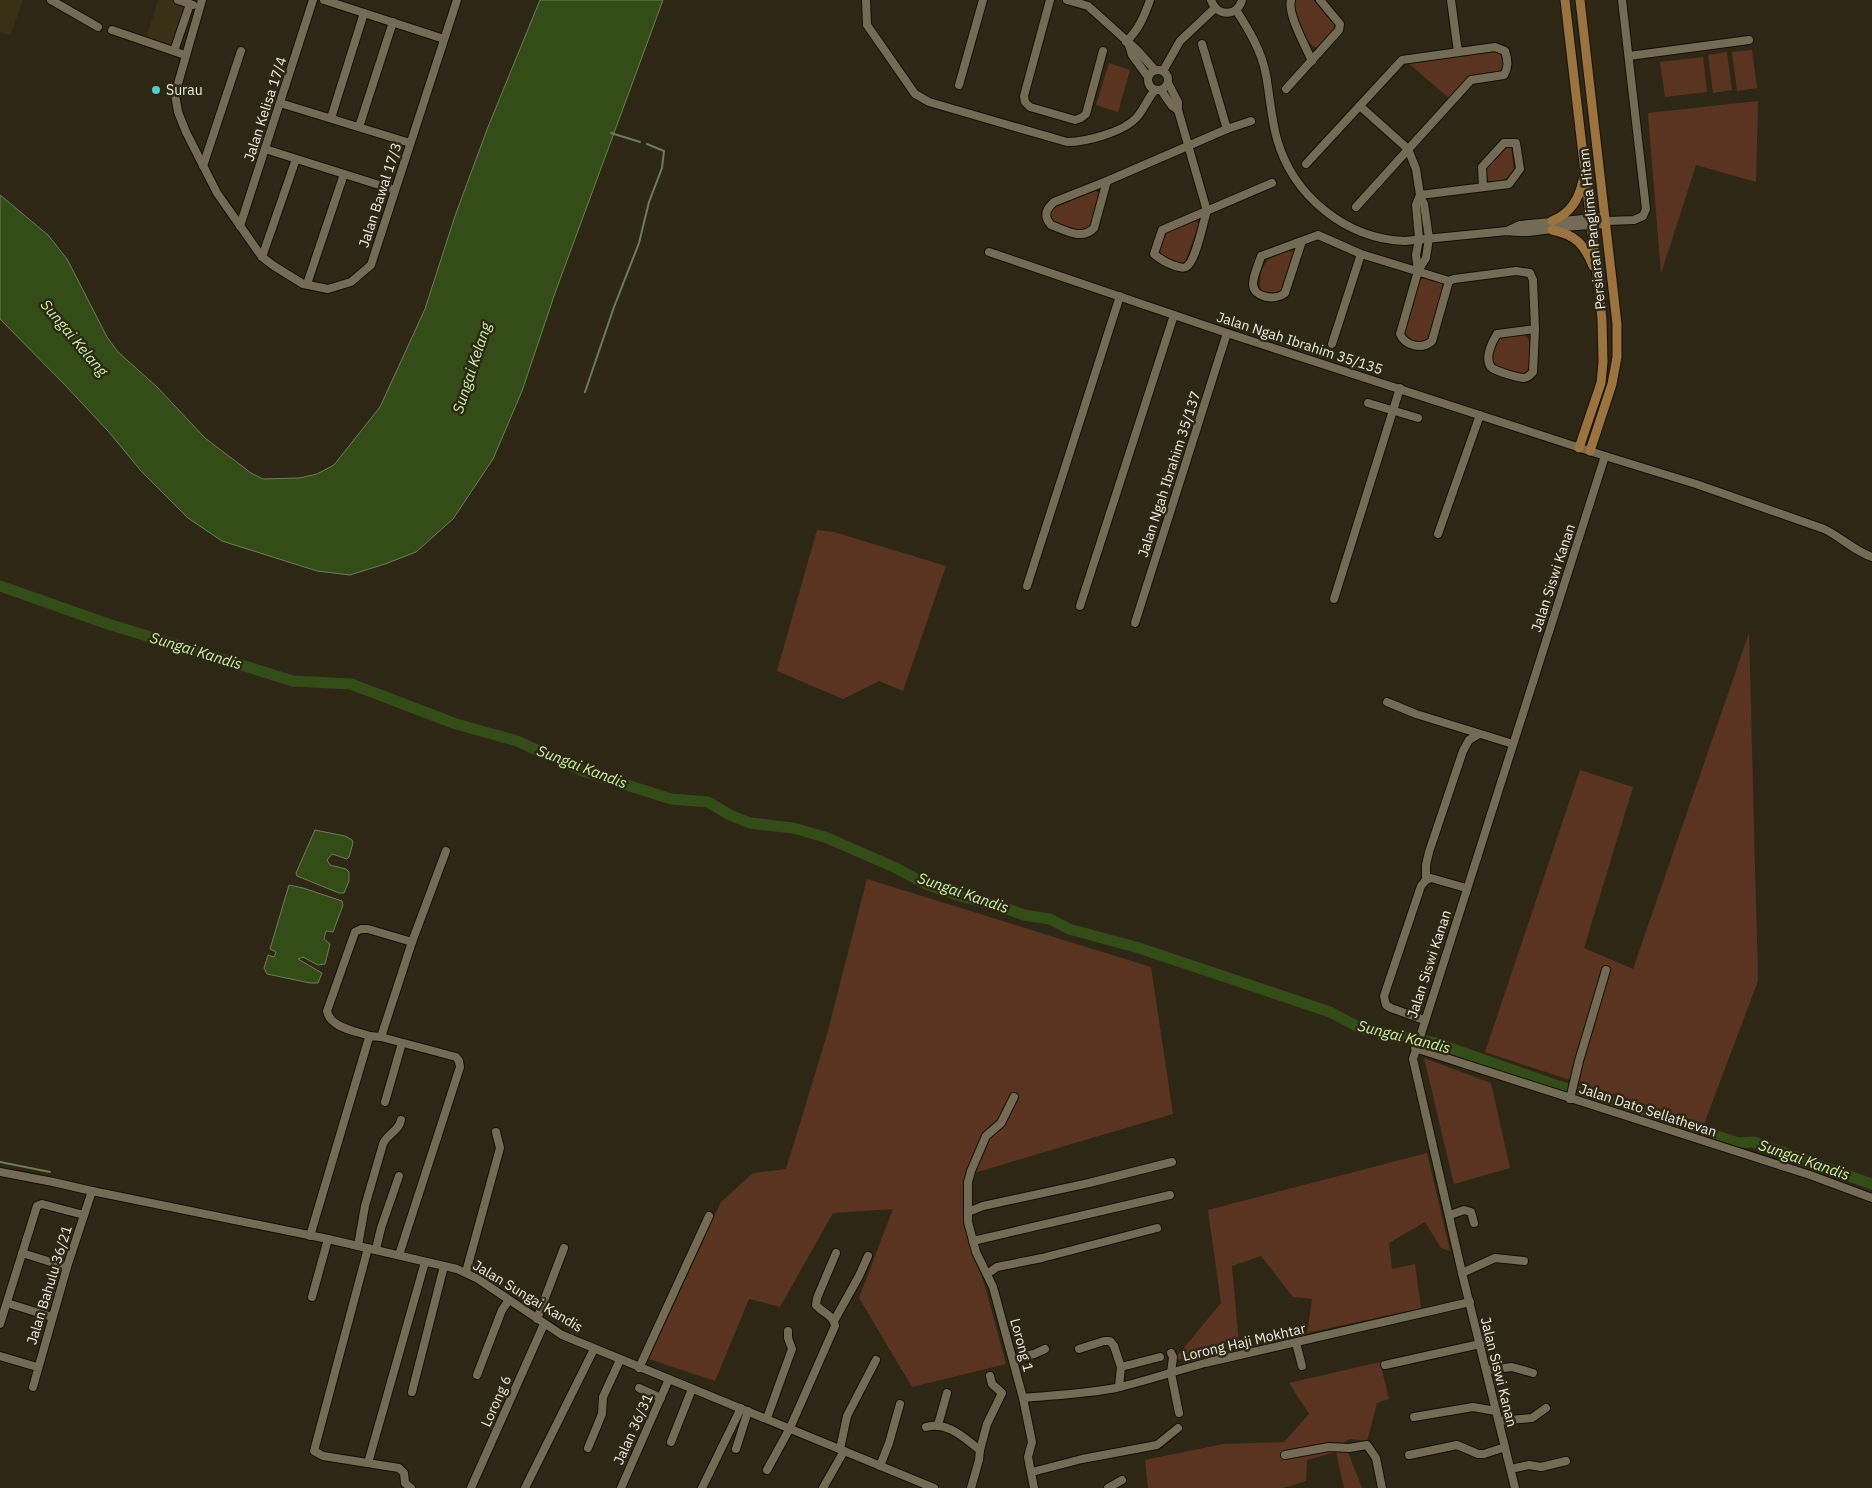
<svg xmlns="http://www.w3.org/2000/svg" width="1872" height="1488" font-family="'IBM Plex Sans',sans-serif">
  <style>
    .built { fill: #3a3017 }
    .green { fill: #5b3421 }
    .water { fill: #344d18; stroke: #6c7d54 }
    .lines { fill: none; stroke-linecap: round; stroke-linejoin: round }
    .stream { stroke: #6c7d54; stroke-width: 2 }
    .river { stroke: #344d18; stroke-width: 11 }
    .minor-casing { stroke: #161001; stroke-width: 10 }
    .major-casing { stroke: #161001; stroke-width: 11 }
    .minor { stroke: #736b56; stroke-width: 8 }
    .major { stroke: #9b7340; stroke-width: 9 }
    .poi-dot { fill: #52cdcc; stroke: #2e2715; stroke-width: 2 }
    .labels { text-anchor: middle; stroke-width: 5; stroke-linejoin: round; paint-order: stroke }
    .poi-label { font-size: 14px; fill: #f0ece0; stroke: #2e2715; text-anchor: start }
    .street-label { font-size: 14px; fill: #f0ece0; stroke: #2e2715 }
    .water-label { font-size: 15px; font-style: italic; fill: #c9f5a3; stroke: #2e2715 }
  </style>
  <rect width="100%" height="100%" fill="#2e2715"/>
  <!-- built -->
  <g class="built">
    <path d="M0,0H23L10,36L0,32Z"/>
    <path d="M158,0H170L187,6L172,48L146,39Z"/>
  </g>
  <!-- green -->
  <g class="green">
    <path d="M1295,0H1313L1334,23V31L1318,47H1314C1303,38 1291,13 1295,0Z"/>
    <path d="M1752,50L1757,88L1737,91L1732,52Z"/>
    <path d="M1493,52H1498C1504,57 1505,65 1500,71L1468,78L1449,98L1408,63Z"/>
    <path d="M1727,52L1732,90L1713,93L1708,55Z"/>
    <path d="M1703,57L1707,92L1665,97L1660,62Z"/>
    <path d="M1109,63L1130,70L1118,112L1096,105Z"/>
    <path d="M1758,101L1756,182L1696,165L1661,274L1648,113Z"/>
    <path d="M1511,146L1514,170C1507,179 1501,184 1488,181L1486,169L1504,147Z"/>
    <path d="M1094,191L1099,192L1100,194L1090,228C1080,234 1061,226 1051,220L1050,214L1054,208Z"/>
    <path d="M1194,221L1199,223L1185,262L1180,263L1161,257L1159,250L1167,232Z"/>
    <path d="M1288,251L1293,252L1294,256L1283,290L1276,295L1262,292C1258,283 1261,267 1268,260C1273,256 1282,254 1288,251Z"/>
    <path d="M1427,277L1437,280L1442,284L1443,291L1428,339C1421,347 1405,343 1403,332L1417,284L1422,279Z"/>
    <path d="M1524,334C1534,342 1530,358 1529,370L1524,374L1496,367L1491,359L1498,338L1501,336Z"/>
    <path d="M817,530L834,532L946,566L903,691L879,681L843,699L777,671Z"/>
    <path d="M1749,633L1758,981L1704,1124L1485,1052L1580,770L1633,787L1584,948L1633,969Z"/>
    <path d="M867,879L1151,967L1173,1114L964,1176V1223L986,1290L1006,1364L912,1387L859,1298L893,1209L833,1213L780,1307L749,1299L715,1381L649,1359L721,1202L753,1173L786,1169L826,1038Z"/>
    <path d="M1424,1058L1491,1083L1510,1168L1454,1184Z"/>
    <path d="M1427,1153L1450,1251L1441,1248L1425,1222L1389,1243L1392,1269L1415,1264L1421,1308L1307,1333L1312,1299L1293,1297L1261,1256L1232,1266L1239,1345L1173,1361L1221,1303L1208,1210Z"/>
    <path d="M1380,1362L1389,1399L1377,1403L1367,1441L1350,1439L1344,1442L1362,1488H1344L1336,1452L1307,1460L1306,1481L1283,1488H1148L1145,1460L1223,1444L1284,1442L1309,1414L1289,1383Z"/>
  </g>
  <!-- water -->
  <g class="water">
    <path d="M540,0H663L555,293L522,391L493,459L453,519L416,552L385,564L350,575L317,571L222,541L188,518L142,472L108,431L64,384L0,319V195L48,235L67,259L107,337L118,352L157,387L205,438L251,473L263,479L299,478L317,474L334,465L380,407L425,309L455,216L488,127Z"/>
    <path d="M315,830L345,836L352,840L353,843L349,857L347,859L332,854L327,860L330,865L346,869L349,872V881L344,893H339L297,876L296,873Z"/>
    <path d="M289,885L303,888L342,901L343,905L333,932L326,931L324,939L330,944L325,964L318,965L303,957L298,959L322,973L318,983H310L267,974L264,968L268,955L274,957L276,952L270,949Z"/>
  </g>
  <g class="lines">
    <!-- stream -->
    <g class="stream">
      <path d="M611,133L640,142"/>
      <path d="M585,392L614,307L639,243L649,202L662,168L664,151L647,144"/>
      <path d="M0,1162L50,1172"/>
    </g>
    <!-- river -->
    <path class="river" d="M0,586L108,624L293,681L351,684L456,724L517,741L583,771L671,799L708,802L730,815L750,823L793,828L825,837L894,867L926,884L960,896L1002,907L1024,915L1050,919L1069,929L1139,948L1330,1012L1360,1028L1436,1043L1555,1085L1648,1113L1738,1143L1754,1142L1872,1184"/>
    <defs>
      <g id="minor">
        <path d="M51,0L98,27"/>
        <path d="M178,0L193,5"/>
        <path d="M202,0L175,94L178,112L186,132L217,193L262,257L274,266L303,284L328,289L351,282L371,265L457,0"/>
        <path d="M324,0L444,39"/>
        <path d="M866,0L867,25L915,94L929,102L1067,142C1086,142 1124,132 1137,117C1144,109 1148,98 1155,90"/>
        <path d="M1050,0L1024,96L1025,102L1030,107L1075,120L1081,118L1086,114L1103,51"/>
        <path d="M1067,0L1088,6L1137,50L1155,70"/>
        <path d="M1211,0C1217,17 1237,17 1242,0"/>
        <path d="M1291,0C1287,14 1306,47 1312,61"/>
        <path d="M1451,0L1458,52"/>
        <path d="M1236,10C1249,30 1262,52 1266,75C1270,96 1271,118 1277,139C1293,196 1346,239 1405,241L1507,231C1527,234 1543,230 1562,227C1577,226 1592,225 1606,224"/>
        <path d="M112,30L185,55"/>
        <path d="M1126,42C1139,29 1144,17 1150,0"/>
        <path d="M1202,44L1227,129"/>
        <path d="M1129,45L1132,55L1148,77"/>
        <path d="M174,51L190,4"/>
        <path d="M1629,56L1749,40"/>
        <circle cx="1158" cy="80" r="10"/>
        <path d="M1163,71L1180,41L1215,8"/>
        <path d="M1168,83L1178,102V110"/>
        <path d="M959,85L983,0"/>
        <path d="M1286,89L1339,30L1340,24L1320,0"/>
        <path d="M1161,90L1172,106L1178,110L1207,211"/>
        <path d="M280,103L410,143"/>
        <path d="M1361,107L1408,149L1416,169L1420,195L1416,205L1419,239L1416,255L1418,271"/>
        <path d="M331,118L364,13"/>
        <path d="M359,127L393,22"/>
        <path d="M265,149L395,190"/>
        <path d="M1306,164L1402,60L1495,47L1505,51C1508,59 1509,67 1504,75L1471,80L1356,207"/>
        <path d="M203,166L241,51"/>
        <path d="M1107,181L1094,228C1082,241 1065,230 1051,225C1043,216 1046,209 1054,202L1107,181L1227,129L1251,121"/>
        <path d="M1420,195L1509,184L1520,169L1516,143H1504L1482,167L1483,186"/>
        <path d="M1420,197L1424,204L1429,238L1426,258L1418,271L1400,334C1405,346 1422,350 1432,341L1449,281"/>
        <path d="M1207,211C1203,222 1196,262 1186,267C1182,269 1179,267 1175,266C1166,263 1161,260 1154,254L1162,230L1272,183"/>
        <path d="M1606,221L1634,220L1643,216L1646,209L1622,0"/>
        <path d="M240,226L313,0"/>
        <path d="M1507,231L1520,225L1605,217"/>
        <path d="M1302,241L1285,293C1276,301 1253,298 1253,284C1253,275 1259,264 1261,256C1280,249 1299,242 1318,235L1361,254L1449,281L1454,279L1516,271L1530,273L1533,280L1535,329L1533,372C1530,375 1528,378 1524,378C1519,378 1494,371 1491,367C1484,358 1492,342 1497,334L1535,329"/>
        <path d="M989,252L1227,333L1605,456L1696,484L1824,529C1841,537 1854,551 1872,557"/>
        <path d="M262,257L296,159"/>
        <path d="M307,284L344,174"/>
        <path d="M1332,344L1361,254"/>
        <path d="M1368,403L1418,418"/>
        <path d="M1438,534L1480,415"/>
        <path d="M1027,586L1120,296"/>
        <path d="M1334,599L1400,388"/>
        <path d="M1080,606L1174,315"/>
        <path d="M1135,623L1227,333"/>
        <path d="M1387,702L1416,714L1513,744"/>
        <path d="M1426,880V865L1429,852L1463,751L1469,740L1479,734"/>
        <path d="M1424,1020L1391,1008L1386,1005L1384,996L1421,886L1426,880L1431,878L1466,888"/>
        <path d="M370,1036C356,1031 330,1028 327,1011L355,932L361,929H368L412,942"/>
        <path d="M381,1037L412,942L446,851"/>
        <path d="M1415,1048L1810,1175L1872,1198"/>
        <path d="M1014,1097L1001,1123L986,1136L971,1171L968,1182V1222L976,1252L993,1287L1023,1398L1032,1442L1028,1457L1034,1488"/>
        <path d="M1570,1099L1579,1061L1606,970"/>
        <path d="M385,1102L402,1043"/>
        <path d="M0,1172L53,1182L92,1191L328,1239L457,1269L478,1279L562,1335L934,1488"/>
        <path d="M968,1212L983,1206L1089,1183L1172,1162"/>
        <path d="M1450,1215L1464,1210L1471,1212L1474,1223"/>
        <path d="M310,1236L368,1041L370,1036L381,1037L456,1057L459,1061L460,1067L399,1255"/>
        <path d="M973,1241L1170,1195"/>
        <path d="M358,1246L365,1206L383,1144C387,1134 399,1131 401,1120"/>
        <path d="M368,1248L314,1451L323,1456L399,1468L404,1473L405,1483L411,1488"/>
        <path d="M376,1249L381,1228L399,1176"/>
        <path d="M22,1253L67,1267"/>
        <path d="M466,1272L500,1148L496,1132"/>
        <path d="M1462,1273L1495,1258L1524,1261"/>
        <path d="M987,1274L997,1267L1042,1258L1157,1228"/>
        <path d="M312,1297L328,1239"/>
        <path d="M7,1303L52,1317"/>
        <path d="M537,1319L564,1248"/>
        <path d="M834,1321L859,1276L868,1256"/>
        <path d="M0,1324L37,1206L42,1204L84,1215"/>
        <path d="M1296,1343L1302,1366"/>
        <path d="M1079,1349L1104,1341H1110L1114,1346L1121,1367"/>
        <path d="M1171,1353L1173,1357L1171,1373L1179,1413"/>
        <path d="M0,1356L37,1367"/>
        <path d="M1013,1359L1034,1354L1045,1349"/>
        <path d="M1385,1365L1480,1344"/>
        <path d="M639,1368L709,1216"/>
        <path d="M1487,1370L1512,1367L1533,1373"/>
        <path d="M477,1375L502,1310L509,1300"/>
        <path d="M33,1387L67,1267L92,1191"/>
        <path d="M1119,1387L1121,1367L1160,1357"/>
        <path d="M639,1388L661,1398"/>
        <path d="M412,1392L444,1266"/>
        <path d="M1023,1398C1054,1395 1085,1394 1116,1388C1146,1381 1175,1371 1205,1363L1470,1302"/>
        <path d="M1414,1417L1473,1407L1496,1411"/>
        <path d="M767,1418L792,1349L788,1338V1331"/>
        <path d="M1499,1421L1532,1418L1546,1408"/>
        <path d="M938,1425L947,1393"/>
        <path d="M926,1427C948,1421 964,1438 980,1450L979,1460L971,1488"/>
        <path d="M671,1442L692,1389"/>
        <path d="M588,1448L602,1414L603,1397L620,1360"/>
        <path d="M736,1449L748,1411"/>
        <path d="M840,1449L847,1416L876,1360"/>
        <path d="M980,1450L987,1424L1002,1393L992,1384L990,1376"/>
        <path d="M1285,1455L1329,1447L1349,1448L1367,1445L1376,1458L1382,1488"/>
        <path d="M1409,1455L1457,1445L1478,1454H1484L1505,1447"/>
        <path d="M368,1463L425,1262"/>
        <path d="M880,1466L889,1443L900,1404"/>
        <path d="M1511,1469L1529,1465L1541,1467L1566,1461"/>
        <path d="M767,1470L790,1428L835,1326C834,1315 822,1313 816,1305L817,1298L836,1253"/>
        <path d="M1032,1472L1082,1459L1157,1445L1178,1428"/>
        <path d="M471,1488L544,1324"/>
        <path d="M525,1488L594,1349"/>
        <path d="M621,1488L669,1379"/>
        <path d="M702,1488L741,1408"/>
        <path d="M823,1488L844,1451"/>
        <path d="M1108,1488L1122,1480"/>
        <path d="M1515,1488L1462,1273L1413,1059L1605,456"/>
      </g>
      <g id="major">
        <path d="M1565,0L1602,319L1603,362L1601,383L1579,448"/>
        <path d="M1580,0L1617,324V357L1612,384L1590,451"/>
        <path d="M1552,221C1571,213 1579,199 1583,180"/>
        <path d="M1552,230C1576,235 1584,244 1593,266"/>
      </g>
    </defs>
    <!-- minor casing -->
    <use href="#minor" class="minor-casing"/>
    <!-- major casing -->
    <use href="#major" class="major-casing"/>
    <!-- minor -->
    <use href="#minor" class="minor"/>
    <!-- major -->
    <use href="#major" class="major"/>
  </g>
  <!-- markers -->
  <circle class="poi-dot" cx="156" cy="90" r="5"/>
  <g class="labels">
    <!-- poi labels -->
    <g class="poi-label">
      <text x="166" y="95">Surau</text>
    </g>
    <!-- street labels -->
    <g class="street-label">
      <text transform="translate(265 109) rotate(-72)" y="5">Jalan Kelisa 17/4</text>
      <text transform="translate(380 195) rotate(-72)" y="5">Jalan Bawal 17/3</text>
      <text transform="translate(1592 229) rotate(-96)" y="5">Persiaran Panglima Hitam</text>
      <text transform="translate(1300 343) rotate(18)" y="5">Jalan Ngah Ibrahim 35/135</text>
      <text transform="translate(1169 474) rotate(-72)" y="5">Jalan Ngah Ibrahim 35/137</text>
      <text transform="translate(1553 578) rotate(-72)" y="5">Jalan Siswi Kanan</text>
      <text transform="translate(1429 964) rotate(-72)" y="5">Jalan Siswi Kanan</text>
      <text transform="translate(1648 1110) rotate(18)" y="5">Jalan Dato Sellathevan</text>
      <text transform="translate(49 1285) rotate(-73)" y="5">Jalan Bahulu 36/21</text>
      <text transform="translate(528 1296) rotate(31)" y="5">Jalan Sungai Kandis</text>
      <text transform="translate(1244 1342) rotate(-13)" y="5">Lorong Haji Mokhtar</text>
      <text transform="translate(1022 1345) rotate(75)" y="5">Lorong 1</text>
      <text transform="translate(1499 1372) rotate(76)" y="5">Jalan Siswi Kanan</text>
      <text transform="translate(496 1401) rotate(-66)" y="5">Lorong 6</text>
      <text transform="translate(633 1429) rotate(-66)" y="5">Jalan 36/31</text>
    </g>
    <!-- water labels -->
    <g class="water-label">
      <text transform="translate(74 338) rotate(50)" y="5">Sungai Kelang</text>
      <text transform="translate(472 368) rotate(-72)" y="5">Sungai Kelang</text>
      <text transform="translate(196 651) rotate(17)" y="5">Sungai Kandis</text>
      <text transform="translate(582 767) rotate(21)" y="5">Sungai Kandis</text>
      <text transform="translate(963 893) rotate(19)" y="5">Sungai Kandis</text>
      <text transform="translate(1404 1037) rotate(14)" y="5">Sungai Kandis</text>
      <text transform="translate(1804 1160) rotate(19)" y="5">Sungai Kandis</text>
    </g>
  </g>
</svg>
